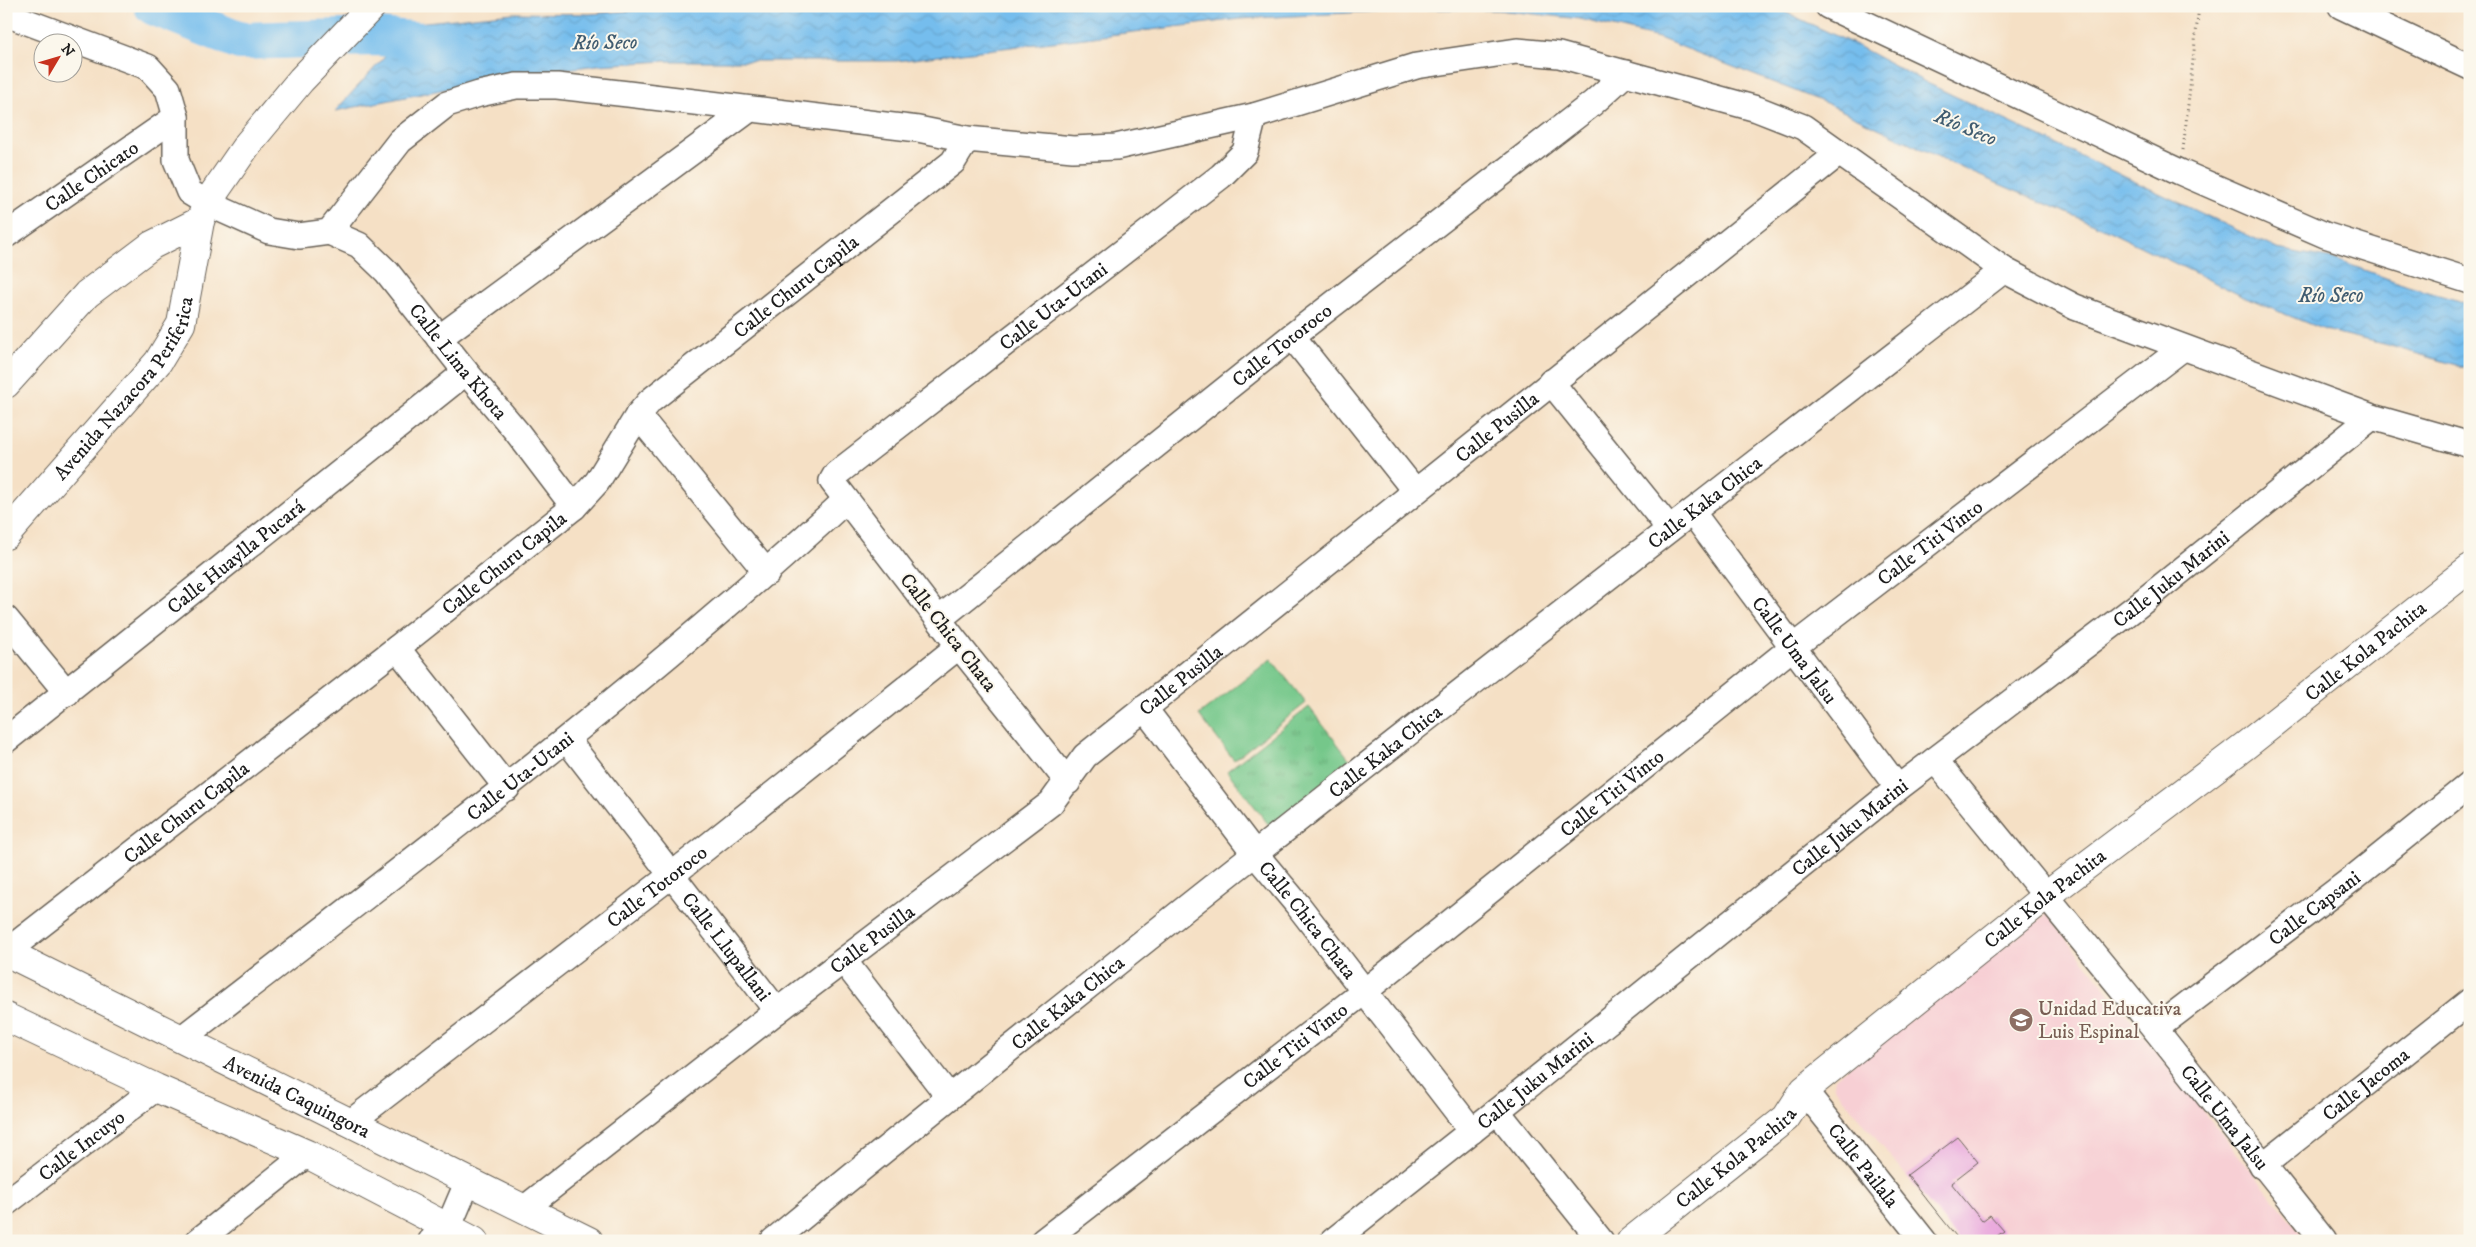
<svg xmlns="http://www.w3.org/2000/svg" width="2476" height="1247" font-family="'IM FELL DW Pica',serif">
  <style>
    .built { fill: #f7cfd4 }
    .park { fill: url(#park-tufts); stroke: #487253 }
    .pitch { fill: #75c78a; stroke: #487253 }
    .water { fill: url(#water-waves); stroke: #486c84 }
    .lines { fill: none; stroke-linecap: round; stroke-linejoin: round }
    .river { stroke: #75bded; stroke-width: 38 }
    .building { fill: #e8a4dc }
    .minor-casing { stroke: #686157; stroke-width: 28 }
    .tertiary-casing { stroke: #686157; stroke-width: 30 }
    .path { stroke: #686157; stroke-width: 3; stroke-dasharray: 1 4; stroke-linecap: butt }
    .minor { stroke: #fff; stroke-width: 25 }
    .tertiary { stroke: #fff; stroke-width: 28 }
    .labels { text-anchor: middle; stroke-width: 4; stroke-linejoin: round; paint-order: stroke }
    .street-label { font-size: 20px; fill: #1c1c1c; stroke: #fbf7ec }
    .education-label { font-size: 20px; fill: #785e54; stroke: #fbf7ec; text-anchor: start }
    .water-label { font-size: 21px; font-style: italic; fill: #405c70; stroke: #fbf7ec }
  </style>
  <defs>
    <pattern id="park-tufts" width="24" height="20" patternUnits="userSpaceOnUse" patternTransform="scale(1.25)"><rect width="24" height="20" fill="#75c78a"/><path d="M3 7l-1-3M5 7V3M7 7l1-3M15 17l-1-3M17 17v-4M19 17l1-3" fill="none" stroke="#65aa76"/></pattern>
    <pattern id="water-waves" width="16" height="10" patternUnits="userSpaceOnUse" patternTransform="scale(1.25)"><rect width="16" height="10" fill="#75bded"/><path d="M0 5q4-4 8 0t8 0" fill="none" stroke="#65a2cb"/></pattern>
  </defs>
  <rect width="100%" height="100%" fill="#fbf7ec"/>
  <filter id="ink" filterUnits="userSpaceOnUse"><feTurbulence type="fractalNoise" baseFrequency=".02" numOctaves="2"/><feDisplacementMap in="SourceGraphic" scale="10" xChannelSelector="R" yChannelSelector="G"/><feConvolveMatrix kernelMatrix="1 2 1 2 8 2 1 2 1" color-interpolation-filters="sRGB"/></filter>
  <filter id="wash" filterUnits="userSpaceOnUse"><feTurbulence type="fractalNoise" baseFrequency=".0096" numOctaves="4" result="noise"/><feDisplacementMap in="SourceGraphic" scale="20" xChannelSelector="R" yChannelSelector="G"/><feGaussianBlur stdDeviation="1.12" result="paint"/><feColorMatrix in="noise" values="0 0 0 0 0 0 0 0 0 0 0 0 0 0 0 0 0 1.4 0 .05"/><feComposite in="paint" operator="in"/></filter>
  <g filter="url(#wash)">
    <rect width="100%" height="100%" fill="#f5e0c5"/>
    <!-- built -->
    <path class="built" d="M2047,914L2084,961L2307,1241H1959L1834,1087L1835,1078Z"/>
    <!-- park -->
    <path class="park" d="M1309,707L1364,778L1282,842L1227,771Z"/>
    <!-- pitch -->
    <path class="pitch" d="M1271,659L1306,703L1234,760L1199,715Z"/>
    <!-- water -->
    <path class="water" d="M695,6L903,8L916,6H1772L1858,46L1927,83L2277,249L2334,259L2408,286L2470,304V369L2387,345L2324,330L2248,299L2105,229L1966,170L1826,103L1659,38L1580,19L1498,10L1418,9L1240,19L897,61H665L598,65L512,76L335,111L416,23L513,13L590,14Z"/>
    <g class="lines">
      <!-- river -->
      <path class="river" d="M153,6L240,41L379,37L452,44"/>
    </g>
    <g id="blocks">
      <!-- building -->
      <path class="building" d="M1958,1137L1978,1162L1951,1183L1982,1221L1990,1215L2004,1231L1990,1241H1960L1907,1175Z"/>
    </g>
  </g>
  <g filter="url(#ink)">
    <use href="#blocks" fill-opacity="0" stroke="#686157" stroke-width="1"/>
    <g class="lines">
      <defs>
        <g id="minor">
          <path d="M1828,6L2180,172L2325,235L2470,281"/>
          <path d="M2341,6L2470,67"/>
          <path d="M6,14L148,67L168,89L176,117V160L189,192L207,203L269,231L299,236L329,232L400,141L447,104L479,94L516,86H557L628,94L918,129L967,139L1073,149L1116,147L1254,116L1416,66L1517,51L1559,55L1757,109L1803,127L2004,270L2075,307L2372,417L2470,445"/>
          <path id="s1" d="M329,232L359,245L387,272L466,372L517,432L574,507"/>
          <path id="s2" d="M6,235L176,117"/>
          <path d="M1292,336L1415,491"/>
          <path d="M439,338L750,109"/>
          <path d="M1551,382L1669,528"/>
          <path d="M638,415L767,573"/>
          <path id="s3" d="M1692,512L1898,788"/>
          <path d="M6,619L67,693"/>
          <path id="s4" d="M939,619L1292,336L1593,103L1626,73"/>
          <path d="M397,648L507,788"/>
          <path id="s5" d="M1144,708L1256,855L1297,904L1472,1131"/>
          <path id="s6" d="M6,740L466,372"/>
          <path id="s7" d="M567,740L777,1011"/>
          <path id="s8" d="M1935,760L2155,1029L2324,1241"/>
          <path id="s9" d="M1068,782L959,646L832,481L836,474L1221,176L1245,152L1254,116"/>
          <path id="s10" d="M6,952L397,648L574,507L597,482L638,415L650,401L953,162L967,139"/>
          <path d="M844,961L949,1097"/>
          <path id="s11" d="M2155,1029L2352,879L2470,784"/>
          <path id="s12" d="M181,1039C407,864 636,693 846,500"/>
          <path id="s13" d="M1804,1090L1924,1241"/>
          <path d="M1497,1111L1601,1241"/>
          <path id="s14" d="M351,1122L673,874L959,646"/>
          <path id="s15" d="M2262,1166L2470,1001"/>
          <path id="s16" d="M6,1203L156,1088"/>
          <path id="s17" d="M525,1208L777,1011L1051,803L1085,756L1839,153"/>
          <path d="M198,1241L307,1154"/>
          <path d="M431,1241L448,1228L468,1181"/>
          <path id="s18" d="M773,1241C1177,909 1591,590 2004,270"/>
          <path id="s19" d="M1043,1241L1365,991L1793,647L2183,348"/>
          <path id="s20" d="M1333,1241L1497,1111L1898,788L2136,607L2372,417"/>
        </g>
        <g id="tertiary">
          <path d="M6,384L87,294L152,245L200,221"/>
          <path id="s21" d="M6,535L158,362L181,324L200,221L207,203L247,145L301,80L372,6"/>
          <path id="s22" d="M6,952L589,1241"/>
          <path d="M6,1017L156,1088L307,1154L474,1241"/>
          <path id="s23" d="M1631,1241L1786,1118L1804,1090L2046,896L2246,745L2470,568"/>
        </g>
      </defs>
      <!-- minor casing -->
      <use href="#minor" class="minor-casing"/>
      <!-- tertiary casing -->
      <use href="#tertiary" class="tertiary-casing"/>
      <!-- path -->
      <path class="path" d="M2183,150L2199,6"/>
      <!-- minor -->
      <use href="#minor" class="minor"/>
      <!-- tertiary -->
      <use href="#tertiary" class="tertiary"/>
    </g>
  </g>
  <!-- icons -->
  <defs>
    <symbol id="school-disc" viewBox="-11 -11 22 22"><circle r="9.5" fill="#8d6e63" stroke="#fbf7ec"/><path d="M0-5L7-2L0 1L-7-2ZM-4 1L0 2.5L4 1V4Q0 6-4 4Z" fill="#fff"/></symbol>
  </defs>
  <g fill-rule="evenodd">
    <use href="#school-disc" x="2007" y="1006" width="28" height="28"/>
  </g>
  <g class="labels">
    <!-- street labels -->
    <g class="street-label">
      <text dy="7" stroke="none"><textPath href="#s2" startOffset="104">Calle Chicato</textPath></text>
      <text dy="7" stroke="none"><textPath href="#s10" startOffset="1038">Calle Churu Capila</textPath></text>
      <text dy="7" stroke="none"><textPath href="#s9" startOffset="665">Calle Uta-Utani</textPath></text>
      <text dy="7" stroke="none"><textPath href="#s4" startOffset="439">Calle Totoroco</textPath></text>
      <text dy="7" stroke="none"><textPath href="#s1" startOffset="186">Calle Lima Khota</textPath></text>
      <text dy="7" stroke="none"><textPath href="#s21" startOffset="190">Avenida Nazacora Periferica</textPath></text>
      <text dy="7" stroke="none"><textPath href="#s17" startOffset="1249">Calle Pusilla</textPath></text>
      <text dy="7" stroke="none"><textPath href="#s18" startOffset="1189">Calle Kaka Chica</textPath></text>
      <text dy="7" stroke="none"><textPath href="#s19" startOffset="1129">Calle Titi Vinto</textPath></text>
      <text dy="7" stroke="none"><textPath href="#s6" startOffset="294">Calle Huaylla Pucará</textPath></text>
      <text dy="7" stroke="none"><textPath href="#s10" startOffset="632">Calle Churu Capila</textPath></text>
      <text dy="7" stroke="none"><textPath href="#s20" startOffset="1068">Calle Juku Marini</textPath></text>
      <text transform="translate(949 632) rotate(52)" y="7">Calle Chica Chata</text>
      <text dy="7" stroke="none"><textPath href="#s3" startOffset="172">Calle Uma Jalsu</textPath></text>
      <text dy="7" stroke="none"><textPath href="#s23" startOffset="944">Calle Kola Pachita</textPath></text>
      <text dy="7" stroke="none"><textPath href="#s17" startOffset="844">Calle Pusilla</textPath></text>
      <text dy="7" stroke="none"><textPath href="#s18" startOffset="784">Calle Kaka Chica</textPath></text>
      <text dy="7" stroke="none"><textPath href="#s12" startOffset="429">Calle Uta-Utani</textPath></text>
      <text dy="7" stroke="none"><textPath href="#s19" startOffset="724">Calle Titi Vinto</textPath></text>
      <text dy="7" stroke="none"><textPath href="#s10" startOffset="228">Calle Churu Capila</textPath></text>
      <text dy="7" stroke="none"><textPath href="#s20" startOffset="662">Calle Juku Marini</textPath></text>
      <text dy="7" stroke="none"><textPath href="#s14" startOffset="386">Calle Totoroco</textPath></text>
      <text dy="7" stroke="none"><textPath href="#s23" startOffset="539">Calle Kola Pachita</textPath></text>
      <text dy="7" stroke="none"><textPath href="#s11" startOffset="200">Calle Capsani</textPath></text>
      <text dy="7" stroke="none"><textPath href="#s5" startOffset="268">Calle Chica Chata</textPath></text>
      <text dy="7" stroke="none"><textPath href="#s17" startOffset="439">Calle Pusilla</textPath></text>
      <text dy="7" stroke="none"><textPath href="#s7" startOffset="261">Calle Llupallani</textPath></text>
      <text dy="7" stroke="none"><textPath href="#s18" startOffset="379">Calle Kaka Chica</textPath></text>
      <text dy="7" stroke="none"><textPath href="#s19" startOffset="319">Calle Titi Vinto</textPath></text>
      <text dy="7" stroke="none"><textPath href="#s20" startOffset="258">Calle Juku Marini</textPath></text>
      <text dy="7" stroke="none"><textPath href="#s15" startOffset="132">Calle Jacoma</textPath></text>
      <text dy="7" stroke="none"><textPath href="#s22" startOffset="325">Avenida Caquingora</textPath></text>
      <text dy="7" stroke="none"><textPath href="#s8" startOffset="460">Calle Uma Jalsu</textPath></text>
      <text dy="7" stroke="none"><textPath href="#s16" startOffset="95">Calle Incuyo</textPath></text>
      <text dy="7" stroke="none"><textPath href="#s23" startOffset="134">Calle Kola Pachita</textPath></text>
      <text dy="7" stroke="none"><textPath href="#s13" startOffset="96">Calle Pailala</textPath></text>
    </g>
    <!-- education labels -->
    <g class="education-label">
      <text x="2038" y="1015">Unidad Educativa<tspan x="2038" dy="23">Luis Espinal</tspan></text>
    </g>
    <!-- water labels -->
    <g class="water-label">
      <text transform="translate(605 42) rotate(-1)" y="7">Río Seco</text>
      <text transform="translate(1966 127) rotate(23)" y="7">Río Seco</text>
      <text x="2331" y="302">Río Seco</text>
    </g>
  </g>
  <!-- margin -->
  <rect width="2476" height="1247" fill="none" stroke="#fbf7ec" stroke-width="25"/>
  <!-- north arrow -->
  <g transform="translate(58 58) rotate(52)"><circle r="24" fill="#fbf7ec" stroke="#a29f99"/>
  <path d="M0-4L9 19L0 12L-9 19Z" fill="#c8321e"/>
  <text y="-8" font-size="14" font-weight="bold" text-anchor="middle" fill="#1c1c1c">N</text>
  </g>
</svg>
